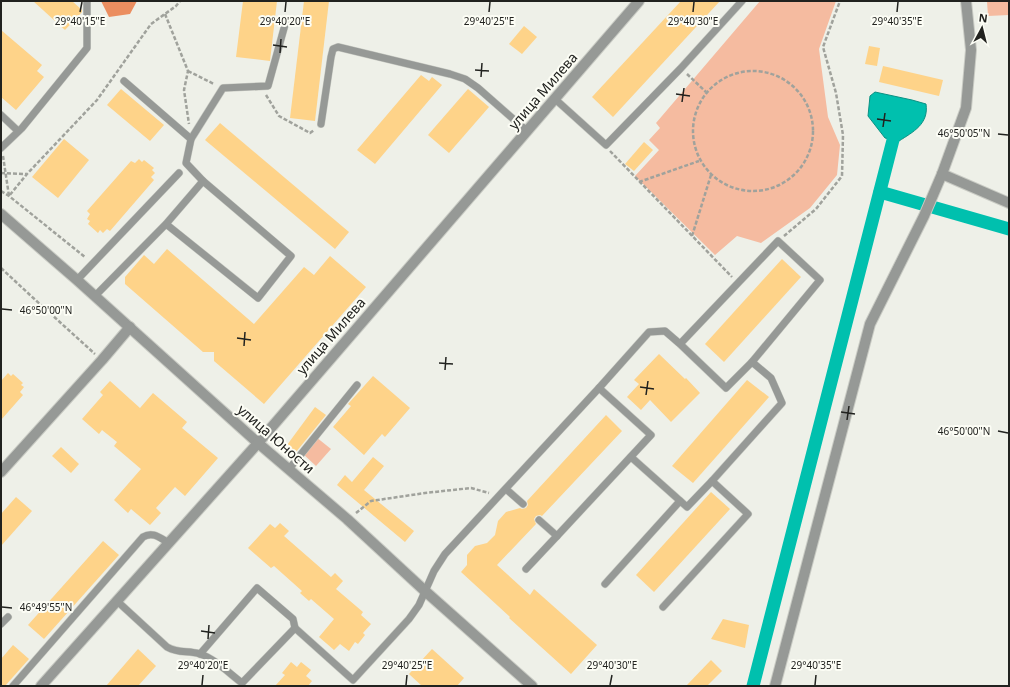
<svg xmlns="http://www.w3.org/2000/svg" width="1010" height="687" font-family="'Noto Sans',sans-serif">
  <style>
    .green { fill: #f5bba0 }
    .forest { fill: #eb8e60 }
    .water { fill: #00c0ae; stroke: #0a9183 }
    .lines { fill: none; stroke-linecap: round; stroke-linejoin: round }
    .canal { stroke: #00c0ae; stroke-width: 13 }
    .building { fill: #fed389 }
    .service-casing { stroke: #c9cbc4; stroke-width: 8 }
    .minor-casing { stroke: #c9cbc4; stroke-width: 12 }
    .tertiary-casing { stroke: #c9cbc4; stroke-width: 12 }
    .path { stroke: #a0a29c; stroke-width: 2.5; stroke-dasharray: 4 2; stroke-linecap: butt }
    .service { stroke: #969996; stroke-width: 7 }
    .minor { stroke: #969996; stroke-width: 10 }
    .tertiary { stroke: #969996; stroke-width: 10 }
    .ticks { fill: none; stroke: #21221f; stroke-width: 1.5 }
    .labels { text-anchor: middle; stroke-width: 4; stroke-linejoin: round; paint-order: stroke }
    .street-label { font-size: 14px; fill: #21221f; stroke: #fcfdf5 }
    .ticks-label { font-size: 10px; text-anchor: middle; fill: #21221f; stroke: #fcfdf5; stroke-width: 4; stroke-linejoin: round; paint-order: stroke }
  </style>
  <rect width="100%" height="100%" fill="#eef0e8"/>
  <!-- green -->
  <g class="green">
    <path d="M760,1H836L819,49L828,117L840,145L837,175L810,208L761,243L737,236L715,255L635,176L659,150L649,140L660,128L656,123Z"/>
    <path d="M987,1H1009V15L988,16Z"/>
    <path d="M316,437L331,449L316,466L302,453Z"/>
  </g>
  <!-- forest -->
  <path class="forest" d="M101,1H137L130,14L109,17Z"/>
  <!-- water -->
  <path class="water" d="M875,92L912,100L926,104C929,124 913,132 899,141L885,138L868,116L870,96Z"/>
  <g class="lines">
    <!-- canal -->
    <g class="canal">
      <path d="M880,192L1009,229"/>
      <path d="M753,686L893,140"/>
    </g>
  </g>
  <!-- building -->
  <g class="building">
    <path d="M33,1H72L82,10V12L65,30Z"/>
    <path d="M243,1H277L270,61L236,57Z"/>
    <path d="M304,1H329L315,121L290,118Z"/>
    <path d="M681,1H720L613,117L592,97Z"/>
    <path d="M524,26L537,37L522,54L509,44Z"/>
    <path d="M1,30L42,65L37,71L44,77L16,110L1,97Z"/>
    <path d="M869,46L880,48L877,66L865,64Z"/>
    <path d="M883,66L943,80L939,96L879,82Z"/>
    <path d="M421,75L429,81L432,77L442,85L375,164L357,150Z"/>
    <path d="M121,89L164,125L150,141L107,105Z"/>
    <path d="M468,89L489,107L449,153L428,135Z"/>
    <path d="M220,123L349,232L335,249L205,140Z"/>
    <path d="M64,139L89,160L58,198L32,177Z"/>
    <path d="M644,142L653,150L634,171L625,164Z"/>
    <path d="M139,159L142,162L144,160L154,168L152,170L155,173L151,177L154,180L110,231L107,229L103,233L100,230L98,233L88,224L90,221L87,219L90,214L87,211L131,161L135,163Z"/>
    <path d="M167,249L254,324L304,267L314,275L330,256L366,287L264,404L214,361V352H203L125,284V277L144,255L154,264Z"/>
    <path d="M782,259L801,277L724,362L705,344Z"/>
    <path d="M659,354L685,379L686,378L700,393L671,422L650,400L641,410L627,397L639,384L634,380Z"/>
    <path d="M8,373L11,376L13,374L23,383L21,385L24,387L20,392L23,395L1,420V381Z"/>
    <path d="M373,376L410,408L385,437L382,434L364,455L333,427L351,406L348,404Z"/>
    <path d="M747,380L769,397L693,483L672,466Z"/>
    <path d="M110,381L140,408L153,393L187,422L182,428L218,458L185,496L175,487L156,508L161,513L150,525L131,509L128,513L114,500L141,469L114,446L117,442L102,430L99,434L82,419L103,395L100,392Z"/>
    <path d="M315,407L326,415L296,452L287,445Z"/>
    <path d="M606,415L622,431L542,516L540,515L536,516L534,519L536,524L497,565L530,595L534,589L597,645L571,674L509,618L510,617L461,572L467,565V555L475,546L487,543L495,535L498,521L506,512L520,508L522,509L526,508L528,505L527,501Z"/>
    <path d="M61,447L79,464L71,473L52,456Z"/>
    <path d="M373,457L384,466L364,490L414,531L405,542L337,485L345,475L352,482Z"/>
    <path d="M711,492L730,509L654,592L636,575Z"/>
    <path d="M16,497L32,511L1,546V514Z"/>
    <path d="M280,523L289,531L284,536L331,577L335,573L343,581L336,589L363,612L361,615L371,624L363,633L365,635L358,644L355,642L349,651L340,644L334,650L319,637L334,619L311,599L309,601L300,593L302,591L274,566L271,568L248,548L270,524L275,528Z"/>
    <path d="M103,541L119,555L44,639L28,625Z"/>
    <path d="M723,619L749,625L745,648L711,639Z"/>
    <path d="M13,645L29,659L5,686H1V659Z"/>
    <path d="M138,649L156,666L138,686H106Z"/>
    <path d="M432,649L464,678L457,686H422L409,674Z"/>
    <path d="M711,660L722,671L707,686H686Z"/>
    <path d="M291,662L297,667L301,662L311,670L306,676L312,681L308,686H275L285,675L282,673Z"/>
  </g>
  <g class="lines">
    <defs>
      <g id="service">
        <path d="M124,81L191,139L186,163L203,181"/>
        <path d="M555,99L606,145L681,68L742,1"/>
        <path d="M1,115L18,131"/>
        <path d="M321,124L331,57L333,49L338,47L450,74L465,79L478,88L527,131"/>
        <path d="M191,139L223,88L268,86L286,21"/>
        <path d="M1,148L22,128L87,48V1"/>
        <path d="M77,280L179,173"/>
        <path d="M95,296L166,224L203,181L291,256L258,298L166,224"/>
        <path d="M631,457L687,507L712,481L782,403L771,378L752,362"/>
        <path d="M289,469L357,385"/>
        <path d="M506,489L523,504"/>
        <path d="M539,520L557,536L651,435L599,388"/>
        <path d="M526,569L557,536"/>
        <path d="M605,584L680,501"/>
        <path d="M117,601L167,647C179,654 188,650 200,654C214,658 230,674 242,683L295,628L353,680L409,619L419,605L434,571L445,554L599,388L649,332L665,331L680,344L726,388L752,362L820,280L778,241L680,344"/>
        <path d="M663,607L748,514L712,481"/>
        <path d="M1,624L8,617"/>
        <path d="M200,654L257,588L293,619L295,628"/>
        <path d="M13,686L143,537C153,531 160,538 169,543"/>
      </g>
      <g id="minor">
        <path d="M942,174L1009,203"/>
        <path d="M1,214L77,280L258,443L347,519L425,591L532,686"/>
        <path d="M1,472L102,360L130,327"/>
        <path d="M41,686L258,443L639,1"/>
      </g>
      <path id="tertiary" d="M775,686L870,324L924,216L942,174L966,108L971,50L966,1"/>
    </defs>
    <!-- service casing -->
    <use href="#service" class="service-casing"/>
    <!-- minor casing -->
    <use href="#minor" class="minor-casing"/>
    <!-- tertiary casing -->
    <use href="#tertiary" class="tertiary-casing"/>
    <!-- path -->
    <g class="path">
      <path d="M165,14L188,71L184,90L189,124"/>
      <circle cx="753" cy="131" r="60"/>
      <path d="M188,71L214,84"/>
      <path d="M687,74L706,92"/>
      <path d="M266,95L279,116L310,133L314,130"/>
      <path d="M610,151L732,277"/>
      <path d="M3,156L9,196L27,174L97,100L151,24L176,6L180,1"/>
      <path d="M1,173L26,174"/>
      <path d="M639,182L699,161"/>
      <path d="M1,191L9,196L85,257"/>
      <path d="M692,236L711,175"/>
      <path d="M784,236L816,209L842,176L843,135L836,93L823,47L840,1"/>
      <path d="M1,268L30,295L95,354"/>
      <path d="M356,513L371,501L425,493L471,488L489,493"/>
    </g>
    <!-- service -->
    <use href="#service" class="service"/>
    <!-- minor -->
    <use href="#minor" class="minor"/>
    <!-- tertiary -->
    <use href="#tertiary" class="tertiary"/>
  </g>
  <!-- ticks -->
  <path class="ticks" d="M80,12L82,2M285,12L286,2M489,12L490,2M693,12L694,2M897,12L898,2M273,45L287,47M280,53L281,39M475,70L489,71M481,77L482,63M676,94L690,96M682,102L684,88M877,119L891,121M883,127L885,113M998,134L1008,135M2,309L12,310M237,338L251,340M244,346L245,332M439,363L453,364M445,370L446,357M640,387L654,389M646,395L648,381M841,412L855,414M847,420L849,406M998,431L1008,433M2,607L12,608M201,631L215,633M208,639L209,625M202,685L203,675M406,685L407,675M610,685L612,675M815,685L816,675"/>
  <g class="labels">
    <!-- street labels -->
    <g class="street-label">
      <text transform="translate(543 91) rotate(-49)" y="5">улица Милева</text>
      <text transform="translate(331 336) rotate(-49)" y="5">улица Милева</text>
      <text transform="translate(276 439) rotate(41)" y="5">улица Юности</text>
    </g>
  </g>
  <g class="ticks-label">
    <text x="80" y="25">29°40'15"E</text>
    <text x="285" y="25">29°40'20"E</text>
    <text x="489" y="25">29°40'25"E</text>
    <text x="693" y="25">29°40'30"E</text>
    <text x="897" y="25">29°40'35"E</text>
    <text x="964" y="137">46°50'05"N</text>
    <text x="46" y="314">46°50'00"N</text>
    <text x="964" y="435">46°50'00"N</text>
    <text x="46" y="611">46°49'55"N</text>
    <text x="203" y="669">29°40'20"E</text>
    <text x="407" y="669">29°40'25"E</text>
    <text x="612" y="669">29°40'30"E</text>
    <text x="816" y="669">29°40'35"E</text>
  </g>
  <!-- border -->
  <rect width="1010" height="687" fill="none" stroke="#21221f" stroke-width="4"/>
  <!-- north arrow -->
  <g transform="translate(982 28) rotate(7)" stroke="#fcfdf5" stroke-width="3" paint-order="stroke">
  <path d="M0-3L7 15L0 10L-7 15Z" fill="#21221f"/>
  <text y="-6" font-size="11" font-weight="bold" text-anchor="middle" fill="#21221f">N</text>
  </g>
</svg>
